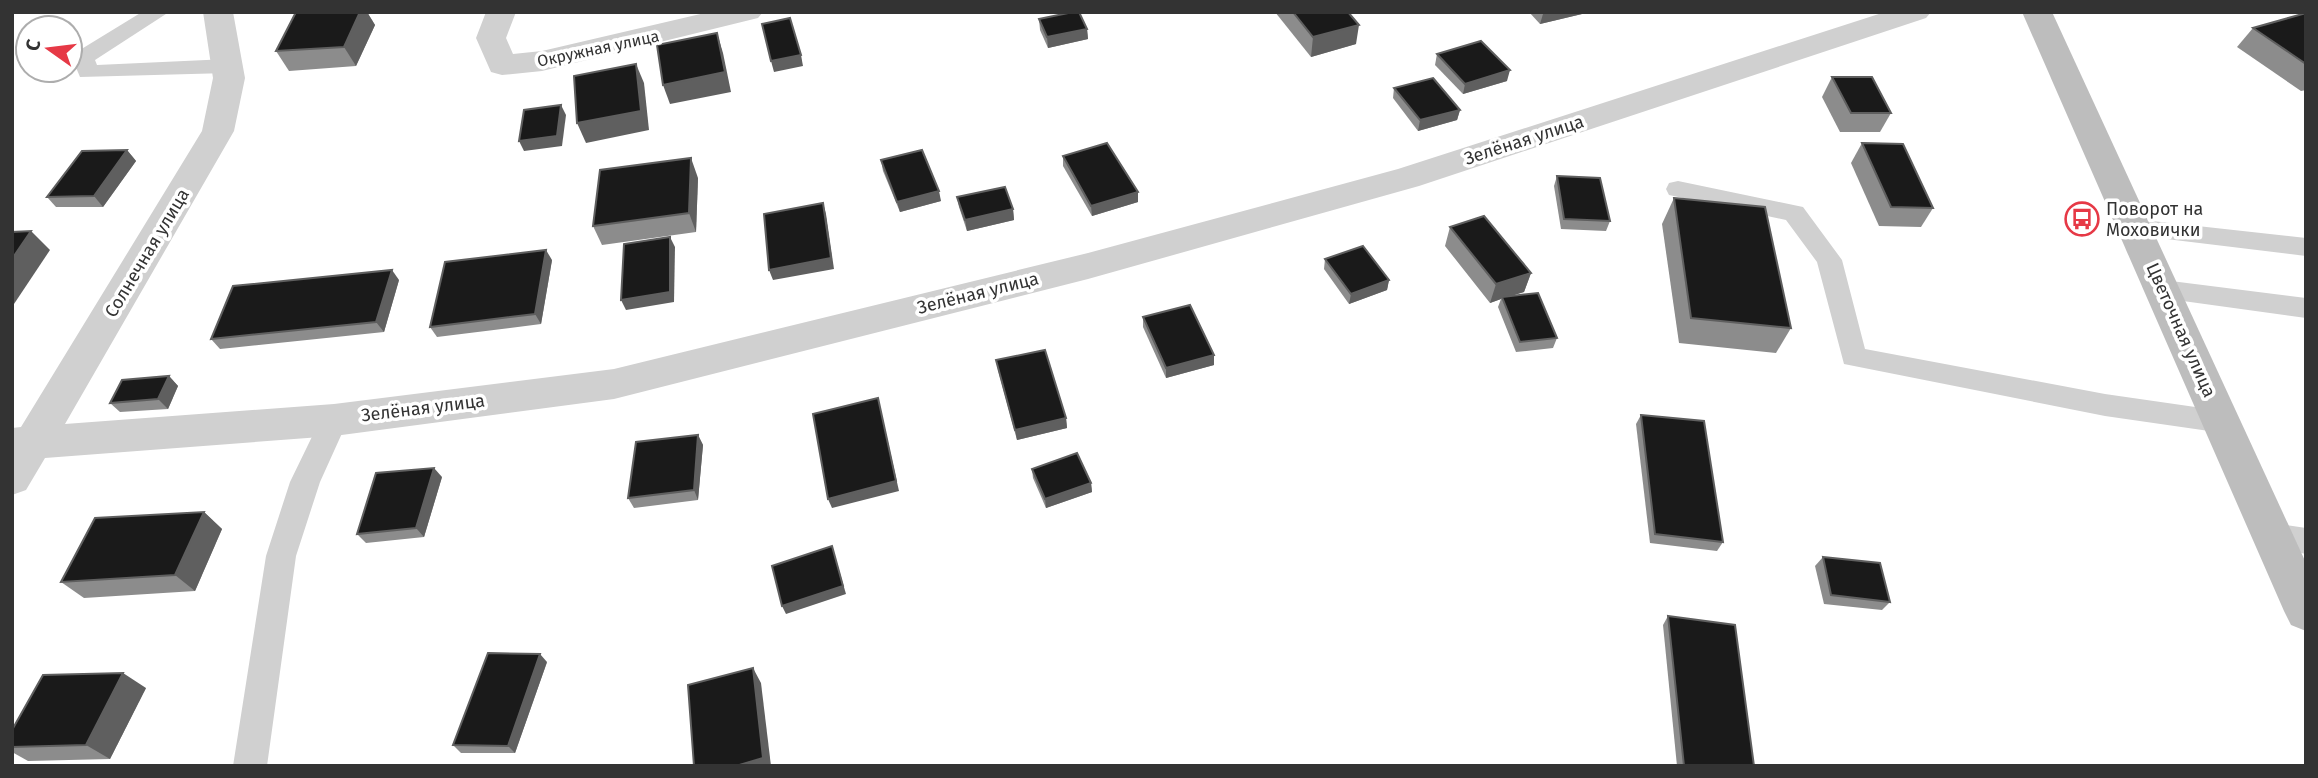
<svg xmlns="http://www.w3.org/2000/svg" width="2318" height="778" font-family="'Fira Sans',sans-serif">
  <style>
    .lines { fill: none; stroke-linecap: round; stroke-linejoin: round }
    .service { fill: #d0d0d0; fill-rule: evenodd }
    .minor { fill: #d0d0d0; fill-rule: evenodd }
    .secondary { fill: #bdbdbd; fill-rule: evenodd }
    .wall { fill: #8c8c8c }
    .shaded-wall { fill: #5f5f5f }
    .building { fill: #1a1a1a; stroke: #5f5f5f; stroke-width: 2 }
    .labels { text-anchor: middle; stroke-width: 7; stroke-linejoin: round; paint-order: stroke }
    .far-street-label { font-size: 16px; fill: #333; stroke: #fff }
    .street-label { font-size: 18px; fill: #333; stroke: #fff }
    .poi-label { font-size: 18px; fill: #333; stroke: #fff; text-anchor: start }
  </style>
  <rect width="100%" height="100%" fill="#fff"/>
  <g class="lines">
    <!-- service -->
    <g class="service">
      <path d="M142,12H169L95,60L97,65L228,59L236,61L239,66L236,71L228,73L80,77L72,58L75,53Z"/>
      <path d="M1678,181L1803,207L1842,260L1865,349L2105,394L2223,411L2233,414L2237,422L2233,430L2223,433L2105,416L1844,364L1817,262L1786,220L1669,195L1666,189L1669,183Z"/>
      <path d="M2134,219L2306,238V256L2125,234L2121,228L2125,222Z"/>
      <path d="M2163,280L2306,298V318L2154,297L2150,290L2154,283Z"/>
      <path d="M334,409L344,412L348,420L320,482L296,556L267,766H233L266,556L290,482L324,412Z"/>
      <path d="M2272,523L2306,528V554L2261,545L2257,536L2261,527Z"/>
    </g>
    <!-- minor -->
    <g class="minor">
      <path d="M203,12H233L245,78L234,131L65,424L334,404L614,369L1088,253L1398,169L1885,12H1931L1926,18L1419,186L1088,279L614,399L334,436L45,458L26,490L12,495V428L21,427L202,131L213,78Z"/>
      <path d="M486,12H516L506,38L513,54L542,51L709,12H763L758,18L542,71L502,75L491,72L476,38Z"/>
    </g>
    <!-- secondary -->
    <path class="secondary" d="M2022,12H2052L2306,563V631L2291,625L2284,611Z"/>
  </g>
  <!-- wall -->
  <g class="wall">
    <path d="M296,12H367L375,25L356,66L289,71L276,51Z"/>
    <path d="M1275,12H1348L1356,44L1311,57Z"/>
    <path d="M1529,12H1582V14L1540,24Z"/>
    <path d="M2306,13V90L2301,91L2237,47L2253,28Z"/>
    <path d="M1039,19L1087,29L1088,39L1048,48L1040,30Z"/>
    <path d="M1437,54L1507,81L1463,94L1435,65Z"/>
    <path d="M1832,77L1891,113L1880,132H1840L1822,97Z"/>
    <path d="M1394,88L1460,110L1457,120L1418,131L1393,98Z"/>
    <path d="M1862,143L1933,208L1921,227L1879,226L1851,163Z"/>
    <path d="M127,150L136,161L103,207H56L47,197Z"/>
    <path d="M1063,156L1138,192V202L1092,216L1063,166Z"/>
    <path d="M881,160L941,201L900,212L883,171Z"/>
    <path d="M1557,176L1610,221L1606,231L1561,229L1554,186Z"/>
    <path d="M698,178L696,232L602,245L593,226Z"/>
    <path d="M957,197L1013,209L1014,220L967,231L959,207Z"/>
    <path d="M1674,198L1791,328L1776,353L1679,343L1662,224Z"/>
    <path d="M1450,227L1531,273L1524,292L1509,296L1557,338L1553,348L1516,352L1498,307L1501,299L1490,303L1445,246Z"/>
    <path d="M1325,259L1389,280L1387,290L1349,304L1324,269Z"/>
    <path d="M552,260L541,324L437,337L430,327Z"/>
    <path d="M399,280L384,332L220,349L211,339Z"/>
    <path d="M1143,317L1214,355V365L1166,378L1143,327Z"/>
    <path d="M996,360L1066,418L1067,428L1017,440L998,370Z"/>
    <path d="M169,376L178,386L168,409L120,412L110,403Z"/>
    <path d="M1641,415L1723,542L1717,551L1650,543L1636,424Z"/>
    <path d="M698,435L703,445L698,500L634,508L628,498Z"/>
    <path d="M1032,469L1091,483L1092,492L1046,508L1033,478Z"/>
    <path d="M442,477L424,537L366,543L357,534Z"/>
    <path d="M204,512L222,529L195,591L84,598L61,582Z"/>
    <path d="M1823,557L1890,602L1882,610L1824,604L1815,566Z"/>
    <path d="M1668,616L1754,766H1677L1663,625Z"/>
    <path d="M547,662L515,753H461L453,745Z"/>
    <path d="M146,688L110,759L28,761L12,752V730Z"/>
  </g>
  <!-- shaded-wall -->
  <g class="shaded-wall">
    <path d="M360,12H367L375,25L356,66L344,47Z"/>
    <path d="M1550,12H1582V14L1540,24L1543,14Z"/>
    <path d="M1359,25L1356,44L1311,57L1313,37Z"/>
    <path d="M1087,29L1088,39L1048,48L1047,37Z"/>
    <path d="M717,33L723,53L731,92L670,104L663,85Z"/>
    <path d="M801,55L803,66L774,72L771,61Z"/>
    <path d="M636,64L644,83L649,130L586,143L577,123Z"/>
    <path d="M1510,70L1507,81L1463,94L1465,84Z"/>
    <path d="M561,105L566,115L562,146L524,151L519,141Z"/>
    <path d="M1460,110L1457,120L1418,131L1420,120Z"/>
    <path d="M127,150L136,161L103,207L94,196Z"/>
    <path d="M691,158L698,178L696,232L689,213Z"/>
    <path d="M939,191L941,201L900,212L897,202Z"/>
    <path d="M1138,192V202L1092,216L1091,206Z"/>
    <path d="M823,203L826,214L834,269L773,280L769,270Z"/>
    <path d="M1013,209L1014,220L967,231L965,220Z"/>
    <path d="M31,231L50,250L12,307V259Z"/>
    <path d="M670,237L675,247L674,302L626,310L621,300Z"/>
    <path d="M546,250L552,260L541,324L535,314Z"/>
    <path d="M392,270L399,280L384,332L376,322Z"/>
    <path d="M1531,273L1524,292L1502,299V297L1501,299L1490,303L1496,284Z"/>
    <path d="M1389,280L1387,290L1349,304L1351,294Z"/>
    <path d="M1214,355V365L1166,378V368Z"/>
    <path d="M169,376L178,386L168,409L158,399Z"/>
    <path d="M878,398L899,491L832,508L828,499Z"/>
    <path d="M1066,418L1067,428L1017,440L1015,430Z"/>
    <path d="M698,435L703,445L698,500L694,490Z"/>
    <path d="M434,468L442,477L424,537L416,528Z"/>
    <path d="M1091,483L1092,492L1046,508L1045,499Z"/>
    <path d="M204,512L222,529L195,591L175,575Z"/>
    <path d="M832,546L846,594L786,614L782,606Z"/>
    <path d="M540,654L547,662L515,753L508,746Z"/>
    <path d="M753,668L761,683L771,766H736Z"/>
    <path d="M123,673L146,688L110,759L86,745Z"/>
  </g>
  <!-- building -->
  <g class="building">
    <path d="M296,12H360L344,47L276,51Z"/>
    <path d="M1073,12H1079L1087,29L1047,37L1039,19Z"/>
    <path d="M1293,12H1348L1359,25L1313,37Z"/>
    <path d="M2306,13V64L2253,28Z"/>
    <path d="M790,18L801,55L771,61L762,24Z"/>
    <path d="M717,33L725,72L663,85L657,45Z"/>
    <path d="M1481,41L1510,70L1465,84L1437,54Z"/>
    <path d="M636,64L641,111L577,123L574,76Z"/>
    <path d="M1832,77H1872L1891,113H1851Z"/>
    <path d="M1433,78L1460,110L1420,120L1394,88Z"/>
    <path d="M561,105L557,136L519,141L524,110Z"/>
    <path d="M1107,143L1138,192L1091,206L1063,156Z"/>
    <path d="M1862,143L1903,144L1933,208L1891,207Z"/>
    <path d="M127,150L94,196L47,197L82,151Z"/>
    <path d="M922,150L939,191L897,202L881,160Z"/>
    <path d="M691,158L689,213L593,226L600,170Z"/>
    <path d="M1557,176L1600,178L1610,221L1564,219Z"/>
    <path d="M1005,187L1013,209L965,220L957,197Z"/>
    <path d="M1674,198L1765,207L1791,328L1691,318Z"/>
    <path d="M823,203L831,258L769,270L764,214Z"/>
    <path d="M1484,216L1531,273L1496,284L1450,227Z"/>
    <path d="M31,231L12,259V232Z"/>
    <path d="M670,237V292L621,300L624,244Z"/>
    <path d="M1363,246L1389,280L1351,294L1325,259Z"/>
    <path d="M546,250L535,314L430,327L445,262Z"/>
    <path d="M392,270L376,322L211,339L233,286Z"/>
    <path d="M1538,293L1557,338L1520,342L1502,297Z"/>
    <path d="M1190,305L1214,355L1166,368L1143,317Z"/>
    <path d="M1045,350L1066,418L1015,430L996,360Z"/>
    <path d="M169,376L158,399L110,403L122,380Z"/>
    <path d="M878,398L896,481L828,499L813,414Z"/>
    <path d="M1641,415L1704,421L1723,542L1655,534Z"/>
    <path d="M698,435L694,490L628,498L636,442Z"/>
    <path d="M1077,453L1091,483L1045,499L1032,469Z"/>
    <path d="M434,468L416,528L357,534L376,473Z"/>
    <path d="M204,512L175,575L61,582L95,518Z"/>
    <path d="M832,546L843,586L782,606L772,566Z"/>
    <path d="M1823,557L1880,563L1890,602L1831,595Z"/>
    <path d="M1668,616L1735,625L1754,766H1684Z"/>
    <path d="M488,653L540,654L508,746L453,745Z"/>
    <path d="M753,668L763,758L736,766H694L688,685Z"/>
    <path d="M123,673L86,745L12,747V730L43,675Z"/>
  </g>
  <!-- icons -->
  <defs>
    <symbol id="bus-ring" viewBox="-11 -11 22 22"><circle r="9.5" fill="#fff" stroke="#e63946" stroke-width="1.5"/><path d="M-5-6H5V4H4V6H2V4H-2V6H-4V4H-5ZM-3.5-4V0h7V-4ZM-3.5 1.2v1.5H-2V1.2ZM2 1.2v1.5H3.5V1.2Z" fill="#e63946"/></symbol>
  </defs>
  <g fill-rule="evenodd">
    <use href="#bus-ring" x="2063" y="200" width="38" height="38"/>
  </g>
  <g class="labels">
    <!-- far-street labels -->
    <g class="far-street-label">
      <text transform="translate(598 48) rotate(-12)" y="6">Окружная улица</text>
    </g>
    <!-- street labels -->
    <g class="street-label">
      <text transform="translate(1524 140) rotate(-18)" y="6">Зелёная улица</text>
      <text transform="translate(147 253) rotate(-59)" y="6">Солнечная улица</text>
      <text transform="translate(978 293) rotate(-14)" y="6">Зелёная улица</text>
      <text transform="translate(2181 330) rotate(66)" y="6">Цветочная улица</text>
      <text transform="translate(423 408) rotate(-7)" y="6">Зелёная улица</text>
    </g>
    <!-- poi labels -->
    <g class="poi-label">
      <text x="2106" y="215">Поворот на<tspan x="2106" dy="21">Моховички</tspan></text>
    </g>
  </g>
  <!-- border -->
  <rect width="2318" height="778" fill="none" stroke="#333333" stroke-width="28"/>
  <!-- north arrow -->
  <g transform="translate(49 49) rotate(284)"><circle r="33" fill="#ffffff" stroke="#adadad" stroke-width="2"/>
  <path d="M0-5L12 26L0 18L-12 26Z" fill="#e63946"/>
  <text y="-10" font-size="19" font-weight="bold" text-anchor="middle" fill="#333333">С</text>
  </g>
</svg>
